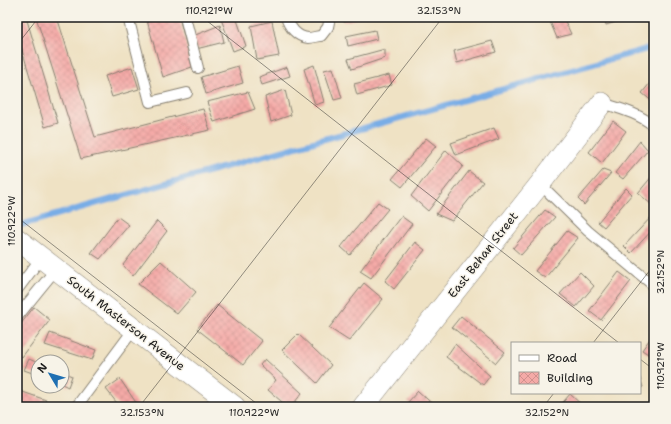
<svg xmlns="http://www.w3.org/2000/svg" width="671" height="424" font-family="'Shantell Sans',sans-serif">
  <style>
    .lines { fill: none; stroke-linecap: round; stroke-linejoin: round }
    .stream { stroke: #79ade6; stroke-width: 6 }
    .building { fill: url(#building-cross-hatch) }
    .lane-casing { stroke: #867f70; stroke-width: 12 }
    .street-casing { stroke: #867f70; stroke-width: 22 }
    .lane { stroke: #fff; stroke-width: 10 }
    .street { stroke: #fff; stroke-width: 21 }
    .ticks { fill: none; stroke: #1c1c1c; stroke-width: 1; stroke-opacity: 0.45 }
    .labels { text-anchor: middle; stroke-width: 3; stroke-linejoin: round; paint-order: stroke }
    .street-label { font-size: 12px; fill: #1c1c1c; stroke: #f7f3e8 }
    .neatline { fill: none; stroke: #1c1c1c; stroke-width: 1.5 }
    .ticks-label { font-size: 10px; text-anchor: middle; fill: #1c1c1c }
  </style>
  <defs>
    <pattern id="building-cross-hatch" width="8" height="8" patternUnits="userSpaceOnUse"><rect width="8" height="8" fill="#f5aaa7"/><path d="M0 0l8 8M0 8l8-8" fill="none" stroke="#d1928f"/></pattern>
  </defs>
  <rect width="100%" height="100%" fill="#f7f3e8"/>
  <filter id="ink" filterUnits="userSpaceOnUse"><feTurbulence type="fractalNoise" baseFrequency=".025" numOctaves="2"/><feDisplacementMap in="SourceGraphic" scale="8" xChannelSelector="R" yChannelSelector="G"/><feConvolveMatrix kernelMatrix="1 2 1 2 8 2 1 2 1" color-interpolation-filters="sRGB"/></filter>
  <filter id="wash" filterUnits="userSpaceOnUse"><feTurbulence type="fractalNoise" baseFrequency=".012" numOctaves="4" result="noise"/><feDisplacementMap in="SourceGraphic" scale="16" xChannelSelector="R" yChannelSelector="G"/><feGaussianBlur stdDeviation="0.9" result="paint"/><feColorMatrix in="noise" values="0 0 0 0 0 0 0 0 0 0 0 0 0 0 0 0 0 1.4 0 .05"/><feComposite in="paint" operator="in"/></filter>
  <g filter="url(#wash)">
    <rect width="100%" height="100%" fill="#efe2c4"/>
    <g class="lines">
      <!-- stream -->
      <path class="stream" d="M17,226L296,147L654,47"/>
    </g>
    <g id="blocks">
      <!-- building -->
      <g class="building">
        <path d="M17,17H26L58,123L45,127L17,33Z"/>
        <path d="M36,17H57L95,137L203,109L210,130L81,159Z"/>
        <path d="M146,17H179L192,67L163,77Z"/>
        <path d="M227,17H236L246,46L233,51L221,19Z"/>
        <path d="M342,17H362L344,22Z"/>
        <path d="M548,17H563L571,34L557,38Z"/>
        <path d="M604,17H633L606,25Z"/>
        <path d="M272,21L279,56L257,60L251,26Z"/>
        <path d="M220,25L224,42L196,49L193,36Z"/>
        <path d="M375,30L377,39L348,46L346,36Z"/>
        <path d="M492,41L496,52L457,63L454,51Z"/>
        <path d="M385,49V58L352,69L348,59Z"/>
        <path d="M314,65L324,102L315,105L304,69Z"/>
        <path d="M238,66L243,83L206,94L201,77Z"/>
        <path d="M132,67L139,89L112,97L105,76Z"/>
        <path d="M287,67L290,76L262,85L259,77Z"/>
        <path d="M333,68L342,98L334,100L324,70Z"/>
        <path d="M389,75L392,85L357,95L354,84Z"/>
        <path d="M654,78V103L642,93Z"/>
        <path d="M285,90L291,115L271,122L265,97Z"/>
        <path d="M248,92L255,109L214,122L207,102Z"/>
        <path d="M613,121L626,131L602,163L589,152Z"/>
        <path d="M494,128L499,139L456,155L451,143Z"/>
        <path d="M426,138L436,146L402,187L392,179Z"/>
        <path d="M640,141L648,150L623,179L615,173Z"/>
        <path d="M446,150L463,166L428,211L411,196Z"/>
        <path d="M603,170L611,173L584,205L578,199Z"/>
        <path d="M469,171L483,182L452,221L436,214Z"/>
        <path d="M654,174V202L652,205L638,193Z"/>
        <path d="M626,188L632,194L604,227L598,222Z"/>
        <path d="M378,202L388,209L350,255L341,247Z"/>
        <path d="M545,210L555,217L521,255L513,248Z"/>
        <path d="M654,214V228L631,253L624,246Z"/>
        <path d="M401,216L412,224L371,278L360,271Z"/>
        <path d="M118,217L129,225L100,259L91,253Z"/>
        <path d="M157,221L167,231L133,276L123,265Z"/>
        <path d="M567,231L578,238L545,278L535,271Z"/>
        <path d="M415,242L425,250L394,289L385,281Z"/>
        <path d="M161,261L196,292L177,314L138,284Z"/>
        <path d="M580,272L594,286L576,307L560,294Z"/>
        <path d="M619,272L631,281L601,320L589,311Z"/>
        <path d="M364,283L383,299L349,341L329,328Z"/>
        <path d="M217,305L262,341L243,365L197,329Z"/>
        <path d="M34,307L50,320L22,357L17,353V329Z"/>
        <path d="M461,316L505,352L496,363L452,327Z"/>
        <path d="M50,333L96,350L92,360L45,345Z"/>
        <path d="M654,333V352L651,356L642,350Z"/>
        <path d="M298,334L331,365L317,383L282,350Z"/>
        <path d="M455,344L490,376L483,385L446,357Z"/>
        <path d="M29,359L38,363V375L24,370Z"/>
        <path d="M265,359L302,393L291,407H288L268,390L276,380L260,365Z"/>
        <path d="M62,372L72,376L68,387L62,384Z"/>
        <path d="M640,378L643,387L640,388Z"/>
        <path d="M120,379L139,407H120L106,389Z"/>
        <path d="M17,390L46,400L44,407H31L17,403Z"/>
        <path d="M418,391L436,407H413L408,402Z"/>
        <path d="M570,394L584,407H559Z"/>
      </g>
    </g>
  </g>
  <g filter="url(#ink)">
    <use href="#blocks" fill-opacity="0" stroke="#867f70" stroke-width="1"/>
    <g class="lines">
      <defs>
        <g id="lane">
          <path d="M128,17L150,102L187,93"/>
          <path d="M185,17L198,68"/>
          <path d="M286,17C289,27 297,37 308,38C312,38 317,36 321,36L328,27L330,17"/>
          <path d="M602,103C621,109 638,113 654,126"/>
          <path d="M540,184L588,231L654,286"/>
          <path d="M17,290L41,258"/>
          <path d="M17,317L38,291L56,269"/>
          <path d="M76,407L134,329"/>
        </g>
        <g id="street">
          <path d="M17,239L235,407"/>
          <path d="M363,407L540,184L602,103"/>
        </g>
      </defs>
      <!-- lane casing -->
      <use href="#lane" class="lane-casing"/>
      <!-- street casing -->
      <use href="#street" class="street-casing"/>
      <!-- lane -->
      <use href="#lane" class="lane"/>
      <!-- street -->
      <use href="#street" class="street"/>
    </g>
  </g>
  <!-- ticks -->
  <path class="ticks" d="M202,17L619,343M643,17L654,26M17,45L39,17M17,217L261,407M593,343L654,265M640,359L654,370M139,407L443,17M543,407L554,393"/>
  <g class="labels">
    <!-- street labels -->
    <g class="street-label">
      <text transform="translate(483 255) rotate(-52)" y="4">East Behan Street</text>
      <text transform="translate(126 323) rotate(38)" y="4">South Masterson Avenue</text>
    </g>
  </g>
  <!-- margin -->
  <rect width="671" height="424" fill="none" stroke="#f7f3e8" stroke-width="44"/>
  <!-- legend -->
  <rect x="511" y="342" width="130" height="52" fill="#f7f3e8" stroke="#9f9d96"/>
  <rect x="519" y="355" width="20" height="6" fill="#ffffff" stroke="#9f9d96"/>
  <text x="547" y="362" font-size="12" fill="#1c1c1c">Road</text>
  <rect x="519" y="372" width="20" height="12" fill="url(#building-cross-hatch)" stroke="#9f9d96"/>
  <text x="547" y="382" font-size="12" fill="#1c1c1c">Building</text>
  <!-- north arrow -->
  <g transform="translate(50 374) rotate(308)"><circle r="19" fill="#f7f3e8" stroke="#9f9d96"/>
  <path d="M0-3L7 15L0 10L-7 15Z" fill="#1f6fb2"/>
  <text y="-6" font-size="11" font-weight="bold" text-anchor="middle" fill="#1c1c1c">N</text>
  </g>
  <rect x="22" y="22" width="627" height="380" class="neatline"/>
  <g class="ticks-label">
    <text x="209" y="14">110.921°W</text>
    <text x="439" y="14">32.153°N</text>
    <text transform="translate(11 221) rotate(-90)" y="4">110.922°W</text>
    <text transform="translate(660 272) rotate(-90)" y="4">32.152°N</text>
    <text transform="translate(660 366) rotate(-90)" y="4">110.921°W</text>
    <text x="142" y="416">32.153°N</text>
    <text x="254" y="416">110.922°W</text>
    <text x="547" y="416">32.152°N</text>
  </g>
</svg>
